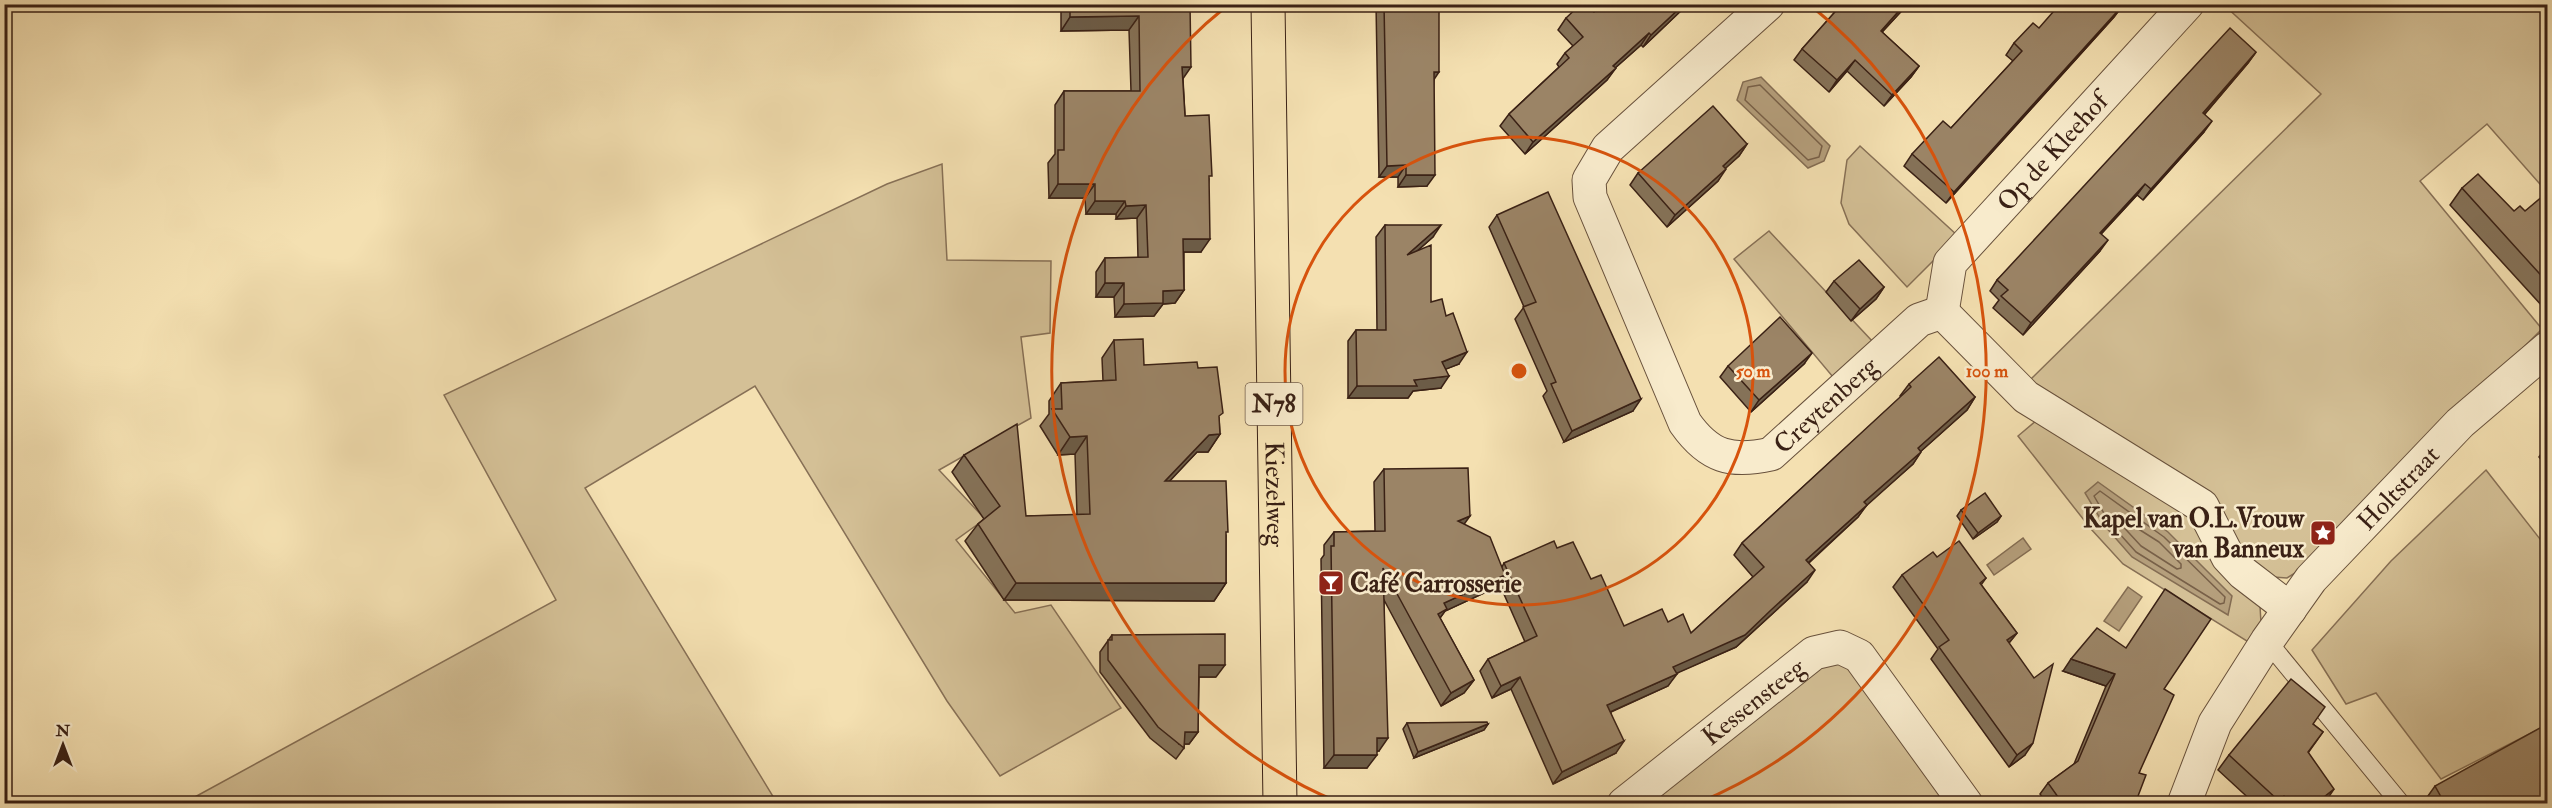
<svg xmlns="http://www.w3.org/2000/svg" width="2552" height="808" font-family="'IM FELL Double Pica',serif">
  <style>
    .green { fill: #d4c096; stroke: #877056; stroke-width: 1.5 }
    .water { fill: #b59f7c; stroke: #846d53; stroke-width: 1.5 }
    .lines { fill: none; stroke-linecap: round; stroke-linejoin: round }
    .shore { stroke: #786048; stroke-width: 1.5 }
    .lane-casing { stroke: #68513c; stroke-width: 20 }
    .street-casing { stroke: #68513c; stroke-width: 35 }
    .primary-casing { stroke: #3a2115; stroke-width: 35 }
    .lane { stroke: #f8ebcc; stroke-width: 18 }
    .street { stroke: #f8ebcc; stroke-width: 33 }
    .primary { stroke: #f4e0b1; stroke-width: 33 }
    .wall { fill: #857258; stroke: #3a2115; stroke-width: 1.5 }
    .shaded-wall { fill: #6c5c47; stroke: #3a2115; stroke-width: 1.5 }
    .building { fill: #9b8466; stroke: #3a2115; stroke-width: 1.5 }
    .ring { fill: none; stroke: #d7530d; stroke-width: 3 }
    .labels { text-anchor: middle; stroke-width: 5; stroke-linejoin: round; paint-order: stroke }
    .shield { fill: #f8ebcc; stroke: #735e4c; stroke-width: 1.5 }
    .shield-label { font-size: 24px; font-weight: bold; fill: #3a2115 }
    .street-label { font-size: 26px; fill: #3a2115; stroke: #f8ebcc }
    .poi-label { font-size: 26px; font-weight: bold; fill: #3a2115; stroke: #f8ebcc; text-anchor: end }
    .centre { fill: #d7530d; stroke: #f8ebcc; stroke-width: 3 }
    .ring-label { font-size: 18px; text-anchor: middle; font-weight: bold; fill: #d7530d; stroke: #f8ebcc; stroke-width: 5; stroke-linejoin: round; paint-order: stroke }
  </style>
  <rect width="100%" height="100%" fill="#f4e0b1"/>
  <filter id="stains"><feTurbulence type="fractalNoise" baseFrequency=".00333" numOctaves="4"/><feColorMatrix values="0 0 0 0 .2 0 0 0 0 .09 0 0 0 0 .02 0 0 0 .5 -.17"/></filter>
  <radialGradient id="worn" r=".72"><stop offset=".6" stop-color="#630" stop-opacity="0"/><stop offset="1" stop-color="#630" stop-opacity=".3"/></radialGradient>
  <!-- green -->
  <g class="green">
    <path d="M2540,4L2547,13V192L2487,124L2420,181L2542,329L2300,570L2287,578L2273,577L2049,400L2031,379L2321,94L2224,5Z"/>
    <path d="M1860,146L1958,236L1907,287L1849,224L1841,203L1847,160Z"/>
    <path d="M942,164L947,260L1051,261L1050,333L1021,337L1031,418L939,470L985,519L956,540L1015,613L1051,605L1121,708L1000,776L947,701L755,386L585,488L777,803L182,804L556,600L444,395L887,184Z"/>
    <path d="M1769,231L1873,342L1833,377L1734,259Z"/>
    <path d="M2037,420L2194,518L2260,606L2261,623L2250,643L2123,564L2091,529L2018,436Z"/>
    <path d="M2486,470L2547,548V742L2539,729L2441,779L2376,693L2346,704L2312,650L2391,561Z"/>
    <path d="M1835,660L1853,669L1951,804H1648L1823,661Z"/>
  </g>
  <!-- water -->
  <g class="water">
    <path d="M1761,77L1830,146L1824,161L1808,168L1737,100L1743,82Z"/>
    <path d="M2098,482L2168,532L2232,596L2228,615L2132,557L2104,525L2085,493Z"/>
    <path d="M2023,538L2031,549L1994,575L1987,565Z"/>
    <path d="M2128,587L2142,597L2119,631L2104,621Z"/>
  </g>
  <g class="lines">
    <!-- shore -->
    <g class="shore">
      <path d="M1760,85L1822,146L1819,157L1808,160L1745,100L1748,87Z"/>
      <path d="M2100,491L2164,537L2225,597L2224,603L2220,604L2136,552L2109,522L2094,496Z"/>
      <path d="M2118,516L2159,542L2181,564V568L2177,569L2141,546L2117,520Z"/>
    </g>
    <defs>
      <path id="lane" d="M2267,641L2401,804"/>
      <g id="street">
        <path id="s1" d="M1768,4L1608,148L1589,180L1590,197L1685,423C1709,457 1731,463 1771,454L1919,320L1942,312"/>
        <path d="M1942,312L2026,397L2202,506L2228,557L2243,573L2290,609"/>
        <path id="s2" d="M1942,312L1950,263L2187,4"/>
        <path id="s3" d="M1624,804L1814,653L1840,647L1859,656L1966,804"/>
        <path id="s4" d="M2184,804L2215,723L2267,641L2311,579L2460,423L2548,348"/>
      </g>
      <g id="primary">
        <path id="s5" d="M1268,4L1280,804"/>
      </g>
    </defs>
    <!-- lane casing -->
    <use href="#lane" class="lane-casing"/>
    <!-- street casing -->
    <use href="#street" class="street-casing"/>
    <!-- primary casing -->
    <use href="#primary" class="primary-casing"/>
    <!-- lane -->
    <use href="#lane" class="lane"/>
    <!-- street -->
    <use href="#street" class="street"/>
    <!-- primary -->
    <use href="#primary" class="primary"/>
  </g>
  <!-- wall -->
  <g class="wall">
    <path d="M1061,4H1190L1183,79L1185,116L1209,179L1201,252H1184V290L1175,303L1163,304L1154,316L1115,317L1114,297H1096V272L1105,258H1138L1137,218L1116,219V214H1086L1085,198H1049L1048,163L1055,154V105L1064,91H1131L1129,30L1061,31Z"/>
    <path d="M1376,4H1439L1427,186L1398,187V177H1379Z"/>
    <path d="M1688,4L1643,47L1641,45L1615,68L1607,80L1525,154L1500,126L1509,114L1559,67L1557,64L1565,53L1573,46L1558,30L1566,18L1594,12Z"/>
    <path d="M1842,4H1908L1882,32L1919,66L1911,77L1884,106L1847,71L1829,92L1794,60L1802,49Z"/>
    <path d="M2123,5L2114,17L1946,203L1904,166L1912,154L1951,128L2013,61L2006,55L2014,43L2039,28Z"/>
    <path d="M2256,52L2248,63L2205,114L2204,132L2143,200L2137,195L2101,234L2100,251L2023,335L1993,308L1999,300L1990,291L1997,280Z"/>
    <path d="M1747,144L1739,156L1725,168L1718,181L1667,227L1630,185L1638,173Z"/>
    <path d="M2462,188L2514,211H2525L2547,200V302L2543,307L2450,205Z"/>
    <path d="M1497,215L1633,411L1564,442L1543,396L1547,391L1515,319L1524,307L1489,227Z"/>
    <path d="M1385,225L1433,237L1417,251L1431,302L1459,364L1445,369L1441,388L1413,391L1408,398H1348V341L1356,330H1377L1376,237Z"/>
    <path d="M1834,281L1884,287L1876,299L1851,321L1826,292Z"/>
    <path d="M1114,340L1144,365L1198,368L1219,418L1220,434L1208,452H1197L1169,481L1226,535V583L1214,601L1004,600L965,541L978,524L984,519L952,472L964,455L1026,516L1077,515L1075,454L1058,455L1040,426L1049,414V401L1061,383L1103,381L1102,358Z"/>
    <path d="M1804,364L1751,412L1720,377L1728,366Z"/>
    <path d="M1909,384L1975,397L1967,410L1921,451L1913,464L1866,505L1858,517L1809,563L1807,582L1736,647L1676,673L1668,686L1611,712L1616,753L1553,784L1511,689L1492,698L1480,671L1488,659L1525,642L1499,583L1495,588L1445,611L1440,618L1474,680L1464,693L1441,706L1384,600L1379,751H1377L1367,768H1324L1321,559L1324,555V545L1334,532L1375,531L1374,482L1384,469L1464,524L1502,567L1504,563L1557,548L1591,579L1624,626L1668,622L1691,633L1753,577L1734,555L1742,543L1901,397L1900,396Z"/>
    <path d="M2547,445V467L2539,457Z"/>
    <path d="M1961,510L2001,516L1997,522L1973,539L1957,516Z"/>
    <path d="M1937,557L1986,578L1981,585L2017,633L2009,643L2025,755L2009,767L1931,659L1938,649L1893,587L1902,575Z"/>
    <path d="M1112,635L1216,677H1199L1198,732L1189,744H1184V748L1176,759L1150,738L1100,672V652Z"/>
    <path d="M2125,648L2164,689L2139,773L2135,804H2047L2040,794L2048,783L2074,764L2106,686L2063,671Z"/>
    <path d="M1407,723L1488,724L1484,730L1414,758L1403,729Z"/>
    <path d="M2313,724L2323,732L2308,753L2324,804H2255L2218,770L2229,755Z"/>
    <path d="M2435,786L2547,804H2424L2423,803Z"/>
  </g>
  <!-- shaded-wall -->
  <g class="shaded-wall">
    <path d="M1684,4H1688L1643,47L1651,35Z"/>
    <path d="M1905,4H1908L1873,42L1881,31Z"/>
    <path d="M2123,5L2114,17L1946,203L1954,192Z"/>
    <path d="M1139,16L1129,30L1061,31L1070,17Z"/>
    <path d="M1649,33L1641,45L1605,77L1613,66Z"/>
    <path d="M2256,52L2248,63L2196,124L2203,113Z"/>
    <path d="M1855,60L1847,71L1829,92L1837,80Z"/>
    <path d="M1919,66L1911,77L1884,106L1892,95Z"/>
    <path d="M1182,67H1191L1182,80Z"/>
    <path d="M1616,68L1607,80L1525,154L1533,142Z"/>
    <path d="M1434,72H1439L1431,84Z"/>
    <path d="M2212,121L2204,132L2143,200L2151,189Z"/>
    <path d="M1747,144L1739,156L1715,178L1723,166Z"/>
    <path d="M1406,165L1398,177H1379L1387,166Z"/>
    <path d="M1726,169L1718,181L1667,227L1675,215Z"/>
    <path d="M1406,175H1435L1427,186L1398,187Z"/>
    <path d="M1058,184H1095L1085,198H1049Z"/>
    <path d="M2145,184L2137,195L2092,244L2100,233Z"/>
    <path d="M1095,201H1125L1116,214H1086Z"/>
    <path d="M1146,205L1137,218L1116,219L1126,206Z"/>
    <path d="M1441,225L1433,237L1399,267L1407,255Z"/>
    <path d="M1183,239H1210L1201,252H1174Z"/>
    <path d="M2108,240L2100,251L2023,335L2031,323Z"/>
    <path d="M1105,283H1124L1114,297H1096Z"/>
    <path d="M1884,287L1876,299L1851,321L1860,309Z"/>
    <path d="M1184,290L1175,303L1163,304L1154,316L1115,317L1124,304L1163,291Z"/>
    <path d="M1467,352L1459,364L1434,374L1442,362Z"/>
    <path d="M1812,353L1804,364L1751,412L1759,400Z"/>
    <path d="M1449,376L1441,388L1413,391L1408,398H1348L1357,386Z"/>
    <path d="M1975,397L1967,410L1910,461L1918,448Z"/>
    <path d="M1641,399L1633,411L1564,442L1572,431Z"/>
    <path d="M1220,434L1208,452H1197L1153,499L1165,481L1209,435Z"/>
    <path d="M1087,436L1075,454L1058,455L1070,437Z"/>
    <path d="M1921,452L1913,464L1856,515L1864,502Z"/>
    <path d="M1867,505L1858,517L1798,572L1806,560Z"/>
    <path d="M1470,516L1460,530L1458,521Z"/>
    <path d="M2001,516L1997,522L1973,539L1978,533Z"/>
    <path d="M1815,570L1807,582L1736,647L1664,679L1673,667Z"/>
    <path d="M1505,575L1495,588L1445,611L1437,622V615L1444,603Z"/>
    <path d="M1016,583H1226L1214,601L1004,600Z"/>
    <path d="M2017,633L2008,644L2007,640Z"/>
    <path d="M2071,659L2115,674L2106,686L2063,671Z"/>
    <path d="M1199,665H1225L1216,677H1191Z"/>
    <path d="M1677,674L1668,686L1599,717L1607,705Z"/>
    <path d="M1520,677L1511,689L1492,698L1501,686Z"/>
    <path d="M1474,680L1464,693L1441,706L1451,693Z"/>
    <path d="M1488,724L1484,730L1414,758L1418,752Z"/>
    <path d="M1185,732H1198L1189,744H1179Z"/>
    <path d="M1377,738H1388L1379,751H1368Z"/>
    <path d="M1624,741L1616,753L1553,784L1562,772Z"/>
    <path d="M2033,743L2025,755L2009,767L2017,755Z"/>
    <path d="M1334,755H1377L1367,768H1324Z"/>
    <path d="M2334,789L2324,804H2315Z"/>
    <path d="M2547,797V804H2537Z"/>
  </g>
  <!-- building -->
  <g class="building">
    <path d="M1070,4H1190L1191,67H1182L1185,116L1209,115L1212,176H1209L1210,239H1183L1184,290L1163,291V303L1124,304V283H1105V258L1148,257L1146,205L1126,206L1125,201H1095V184H1058V150H1064V91H1140L1139,16L1070,17Z"/>
    <path d="M1384,4H1439V72H1434L1435,175H1406V165L1387,166Z"/>
    <path d="M1581,4H1587L1594,12L1602,4H1684L1651,35L1649,33L1613,66L1616,68L1533,142L1509,114L1569,58L1565,53L1583,37L1566,18Z"/>
    <path d="M1842,4H1905L1881,31L1919,66L1892,95L1855,60L1837,80L1802,49Z"/>
    <path d="M2060,4H2122L2123,5L1954,192L1912,154L1943,121L1951,128L2022,51L2014,43L2033,23L2039,28Z"/>
    <path d="M2230,28L2256,52L2203,113L2212,121L2151,189L2145,184L2100,233L2108,240L2031,323L2001,296L2008,290L1997,280Z"/>
    <path d="M1713,106L1747,144L1723,166L1726,169L1675,215L1638,173Z"/>
    <path d="M2478,174L2514,211L2520,206L2525,211L2543,196L2547,200V282L2462,188Z"/>
    <path d="M1548,192L1641,399L1572,431L1551,384L1556,382L1523,307L1536,302L1497,215Z"/>
    <path d="M1385,225H1441L1407,255L1431,245V302L1442,299L1446,316L1453,313L1467,352L1442,362L1449,376L1414,380L1417,386H1357L1356,330H1386Z"/>
    <path d="M1859,260L1884,287L1860,309L1834,281Z"/>
    <path d="M1780,317L1812,353L1759,400L1728,366Z"/>
    <path d="M1143,339L1144,365L1197,362L1198,368L1217,367L1223,413L1219,416L1220,434L1209,435L1165,481H1226L1228,532H1226V583H1016L978,524L1000,506L964,455L1017,424L1026,516L1090,514L1087,436L1070,437L1052,409H1062L1061,383L1116,380L1114,340Z"/>
    <path d="M1939,357L1975,397L1918,448L1921,452L1864,502L1867,505L1806,560L1815,570L1771,610L1745,635L1673,667L1677,674L1607,705L1624,741L1562,772L1520,677L1501,686L1488,659L1537,636L1504,563L1554,541L1557,548L1573,542L1591,579L1601,575L1624,626L1662,609L1668,622L1683,614L1691,633L1764,567L1742,543L1911,387L1909,384Z"/>
    <path d="M1468,468L1470,516L1458,521L1490,537L1505,575L1444,603L1447,609L1438,614L1474,680L1451,693L1383,568L1388,738H1377V755H1334L1331,546H1334V532L1385,531L1384,469Z"/>
    <path d="M1985,493L2001,516L1978,533L1961,510Z"/>
    <path d="M1959,541L1986,578L1980,583L2017,633L2007,640L2034,678L2053,664L2033,743L2017,755L1939,647L1949,640L1902,575L1933,552L1937,557Z"/>
    <path d="M2165,589L2211,619L2164,689L2174,695L2139,773L2146,775L2135,804H2063L2048,783L2078,761L2115,674L2071,659L2097,628L2126,648Z"/>
    <path d="M1225,634V665H1199L1198,732H1185L1184,748L1158,727L1108,660V640H1112V635Z"/>
    <path d="M2291,679L2325,707L2313,724L2323,732L2308,752L2334,789L2315,804H2292L2284,796L2279,801L2229,755Z"/>
    <path d="M1487,722L1488,724L1418,752L1407,723Z"/>
    <path d="M2547,724V797L2537,804H2445L2435,786Z"/>
    <path d="M1406,799V804H1383Z"/>
  </g>
  <!-- distance rings -->
  <g class="ring">
    <circle cx="1519" cy="371" r="234"/>
    <path d="M1340 803A468 468 0 0 1 1228 5M1810 5A468 468 0 0 1 1698 803"/>
  </g>
  <!-- icons -->
  <defs>
    <symbol id="sight-square" viewBox="-11 -11 22 22"><rect x="-9" y="-9" width="18" height="18" rx="4" fill="#8f2418" stroke="#f8ebcc"/><path d="M0-6L1.8-2.2L6-1.7L2.9 1.2L3.7 5.4L0 3.3L-3.7 5.4L-2.9 1.2L-6-1.7L-1.8-2.2Z" fill="#fff"/></symbol>
    <symbol id="bar-square" viewBox="-11 -11 22 22"><rect x="-9" y="-9" width="18" height="18" rx="4" fill="#8f2418" stroke="#f8ebcc"/><path d="M-6-5H6L.8 .8V4.5H3.5V6h-7V4.5H-.8V.8Z" fill="#fff"/></symbol>
  </defs>
  <g fill-rule="evenodd">
    <use href="#sight-square" x="2308" y="518" width="30" height="30"/>
    <use href="#bar-square" x="1316" y="568" width="30" height="30"/>
  </g>
  <g class="labels">
    <!-- shield labels -->
    <rect class="shield" x="1245.5" y="383" width="57" height="42" rx="4.5"/>
    <g class="shield-label">
      <text x="1274" y="412">N78</text>
    </g>
    <!-- street labels -->
    <g class="street-label">
      <text dy="9" stroke="none"><textPath href="#s2" startOffset="201">Op de Kleehof</textPath></text>
      <text dy="9" stroke="none"><textPath href="#s1" startOffset="687">Creytenberg</textPath></text>
      <text dy="9" stroke="none"><textPath href="#s4" startOffset="386">Holtstraat</textPath></text>
      <text dy="9" stroke="none"><textPath href="#s5" startOffset="490">Kiezelweg</textPath></text>
      <text dy="9" stroke="none"><textPath href="#s3" startOffset="165">Kessensteeg</textPath></text>
    </g>
    <!-- poi labels -->
    <g class="poi-label">
      <text x="2304" y="527">Kapel van O.L.Vrouw<tspan x="2304" dy="30">van Banneux</tspan></text>
      <text x="1350" y="592" text-anchor="start">Café Carrosserie</text>
    </g>
  </g>
  <circle cx="1519" cy="371" r="9" class="centre"/>
  <g class="ring-label">
    <text x="1753" y="377">50 m</text>
    <text x="1987" y="377">100 m</text>
  </g>
  <!-- margin -->
  <rect width="2552" height="808" fill="none" stroke="#f4e0b1" stroke-width="24"/>
  <rect x="6" y="6" width="2540" height="796" fill="none" stroke="#3a2115" stroke-width="3"/>
  <rect x="12" y="12" width="2528" height="784" fill="none" stroke="#3a2115" stroke-width="1.5"/>
  <!-- north arrow -->
  <g transform="translate(63 745)" stroke="#f8ebcc" stroke-width="4.5" paint-order="stroke">
  <path d="M0-4.5L10 22L0 15L-10 22Z" fill="#3a2115"/>
  <text y="-9" font-size="16" font-weight="bold" text-anchor="middle" fill="#3a2115">N</text>
  </g>
  <rect width="100%" height="100%" filter="url(#stains)"/>
  <rect width="100%" height="100%" fill="url(#worn)"/>
</svg>
